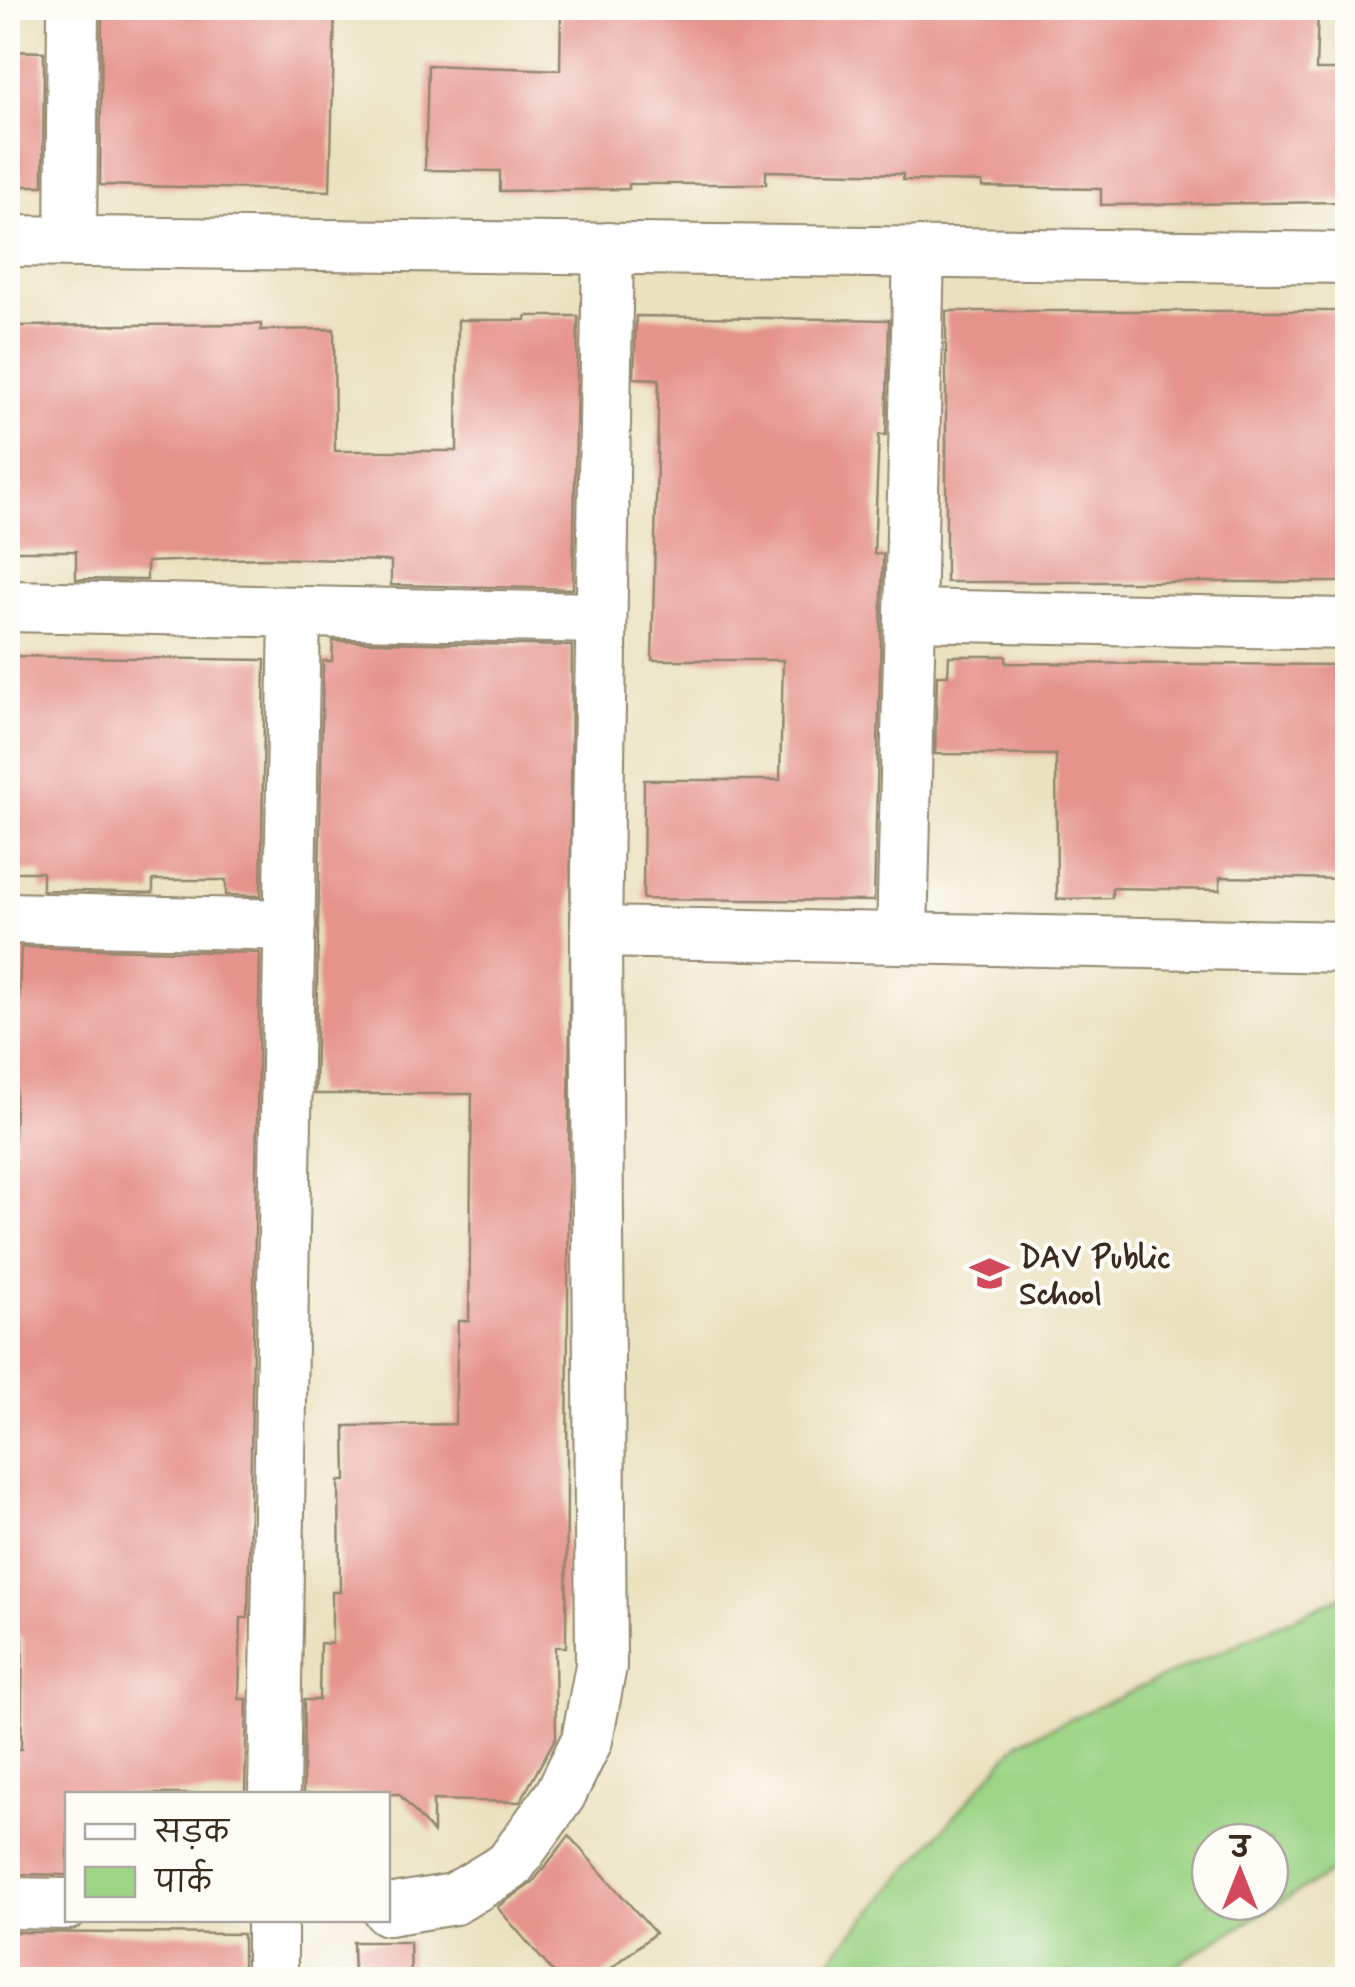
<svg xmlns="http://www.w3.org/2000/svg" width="1355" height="1987" font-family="Mynerve,'Playpen Sans Deva',sans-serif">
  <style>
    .green { fill: #9dd486; stroke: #6c7f52; stroke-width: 2.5; fill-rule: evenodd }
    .building { fill: #e5938b }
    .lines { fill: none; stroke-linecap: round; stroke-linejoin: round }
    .minor-casing { stroke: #92866e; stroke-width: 54 }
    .minor { stroke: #fff; stroke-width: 50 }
    .labels { text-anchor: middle; stroke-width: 8; stroke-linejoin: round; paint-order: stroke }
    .poi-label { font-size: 32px; font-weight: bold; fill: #3b2a1e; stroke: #fdfcf7; text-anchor: start }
  </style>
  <rect width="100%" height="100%" fill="#fdfcf7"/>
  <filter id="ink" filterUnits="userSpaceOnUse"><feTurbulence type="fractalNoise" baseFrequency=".01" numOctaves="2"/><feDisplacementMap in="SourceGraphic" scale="20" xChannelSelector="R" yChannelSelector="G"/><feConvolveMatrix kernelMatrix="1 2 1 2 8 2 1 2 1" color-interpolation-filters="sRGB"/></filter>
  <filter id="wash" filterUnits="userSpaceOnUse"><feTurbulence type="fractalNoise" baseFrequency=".0048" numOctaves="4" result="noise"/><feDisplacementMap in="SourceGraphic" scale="40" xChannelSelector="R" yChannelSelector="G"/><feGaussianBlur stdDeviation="2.25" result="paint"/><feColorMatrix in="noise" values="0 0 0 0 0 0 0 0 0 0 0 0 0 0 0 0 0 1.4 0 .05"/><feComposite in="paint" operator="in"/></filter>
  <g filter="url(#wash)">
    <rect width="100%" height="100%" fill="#eae1be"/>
    <!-- green -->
    <path class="green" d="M1347,1594V1863L1152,1979H813L1019,1742ZM1210,1842H1270V1902H1210Z"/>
    <g id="blocks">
      <!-- building -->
      <g class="building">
        <path d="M102,8H335L330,191L100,185Z"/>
        <path d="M561,8H1318L1316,70H1348V202L1101,205V189L982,187V182L903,180V174L766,171V184H629V189L500,191V171L425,170L428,65L560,70Z"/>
        <path d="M8,51L44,52L43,186H8Z"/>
        <rect x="946" y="311" width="402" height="271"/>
        <path d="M526,316H578L573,589L391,585V561L262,558L147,562V580L76,579V551H8V326L261,324V330L334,329L335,451H457L458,320H526Z"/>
        <path d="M636,316L889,320L886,435H879L874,554H883L874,901L643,899L644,780H780L783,660H652L659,379L634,378Z"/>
        <path d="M333,641L572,646L566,1647H555L556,1737L520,1802L433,1800V1833L399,1794H303L304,1700H319L320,1643L332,1644V1592H340L339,1481H346L345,1426L455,1424L458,1321H469L472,1094H315L323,661H332Z"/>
        <path d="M8,656L265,660L261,896L226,895V880H153V893L42,890V872H8Z"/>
        <path d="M949,656H1006V663L1348,665V879L1220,877V890L1112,888V898L1057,899L1056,755L935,754L937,675H948Z"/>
        <path d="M21,947L260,953L248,1618H241L239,1699H247L245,1794H68V1875L8,1874V1808H15V1749H21L23,1638H8V1293Z"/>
        <path d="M569,1836L655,1933L597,1980H560L497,1907L532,1883Z"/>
        <path d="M8,1932L243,1934V1980H8Z"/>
        <path d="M353,1942H410L411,1980H354Z"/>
      </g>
    </g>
  </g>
  <g filter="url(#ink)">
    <use href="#blocks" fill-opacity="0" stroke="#92866e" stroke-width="2.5"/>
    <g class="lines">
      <defs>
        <g id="minor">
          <path d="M8,241L1348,258"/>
          <path d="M71,242L73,8"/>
          <path d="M8,606L601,618"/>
          <path d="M910,615L1348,624"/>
          <path d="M8,918L290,925"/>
          <path d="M596,932L1348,947"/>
          <path d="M902,937L919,252"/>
          <path d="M274,1794L295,612"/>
          <path d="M8,1903L68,1904"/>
          <path d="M388,1910L454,1899L509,1866L560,1795L587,1740L601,1666L596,932L608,248"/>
          <path d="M272,1980V1920"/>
        </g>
      </defs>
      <!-- minor casing -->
      <use href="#minor" class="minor-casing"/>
      <!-- minor -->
      <use href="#minor" class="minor"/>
    </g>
  </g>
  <!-- icons -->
  <defs>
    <symbol id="school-bare" viewBox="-9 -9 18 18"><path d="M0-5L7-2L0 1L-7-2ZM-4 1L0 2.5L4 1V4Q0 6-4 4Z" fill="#d1495b" stroke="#fdfcf7" stroke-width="2.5" paint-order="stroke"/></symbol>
  </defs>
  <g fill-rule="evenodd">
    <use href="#school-bare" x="962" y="1246" width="55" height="55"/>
  </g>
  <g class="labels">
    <!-- poi labels -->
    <g class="poi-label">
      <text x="1019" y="1267">DAV Public<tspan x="1019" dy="37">School</tspan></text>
    </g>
  </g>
  <!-- margin -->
  <rect width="1355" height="1987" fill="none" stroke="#fdfcf7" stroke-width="40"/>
  <!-- legend -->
  <rect x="65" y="1792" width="325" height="130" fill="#fdfcf7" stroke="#afa8a0" stroke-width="2.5"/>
  <rect x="85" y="1824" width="50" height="15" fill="#ffffff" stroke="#afa8a0" stroke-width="2.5"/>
  <text x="155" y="1842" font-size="30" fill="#3b2a1e">सड़क</text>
  <rect x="85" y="1867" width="50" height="30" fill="#9dd486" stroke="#afa8a0" stroke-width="2.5"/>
  <text x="155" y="1892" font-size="30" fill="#3b2a1e">पार्क</text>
  <!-- north arrow -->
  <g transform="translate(1240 1872)"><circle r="48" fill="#fdfcf7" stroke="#afa8a0" stroke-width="2.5"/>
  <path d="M0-8L18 38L0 25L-18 38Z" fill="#d1495b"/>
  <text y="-15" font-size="28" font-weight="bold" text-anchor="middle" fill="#3b2a1e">उ</text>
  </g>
</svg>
